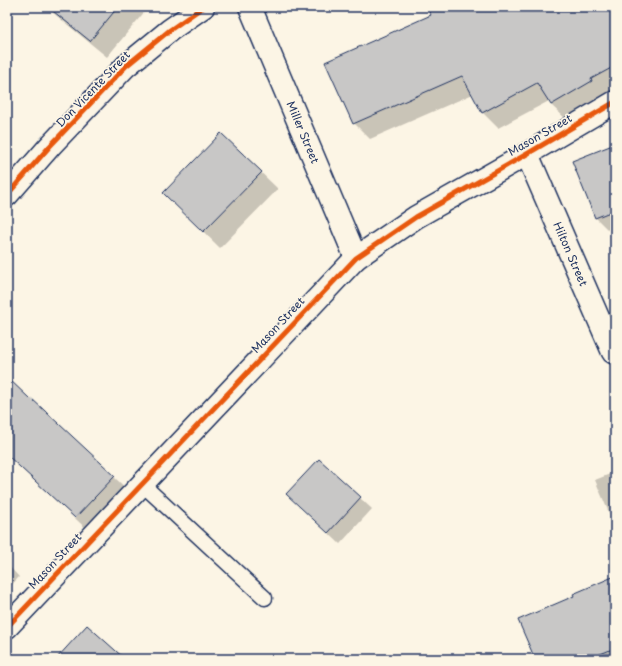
<svg xmlns="http://www.w3.org/2000/svg" width="622" height="666" font-family="'Playpen Sans',sans-serif">
  <style>
    .shadow { fill: #0003 }
    .building { fill: #c8c7c6; stroke: #1b2f5e }
    .lines { fill: none; stroke-linecap: round; stroke-linejoin: round }
    .service-casing { stroke: #1b2f5e; stroke-width: 17 }
    .minor-casing { stroke: #1b2f5e; stroke-width: 25 }
    .tertiary-casing { stroke: #1b2f5e; stroke-width: 25 }
    .service { stroke: #fcf5e5; stroke-width: 14 }
    .minor { stroke: #fcf5e5; stroke-width: 22 }
    .tertiary { stroke: #fcf5e5; stroke-width: 22 }
    .cycleway-casing { stroke: #fcf5e5; stroke-width: 8 }
    .cycleway { stroke: #e8590c; stroke-width: 5 }
    .labels { text-anchor: middle; stroke-width: 3.5; stroke-linejoin: round; paint-order: stroke }
    .street-label { font-size: 11px; fill: #1b2f5e; stroke: #fcf5e5 }
  </style>
  <rect width="100%" height="100%" fill="#fcf5e5"/>
  <filter id="ink" filterUnits="userSpaceOnUse"><feTurbulence type="fractalNoise" baseFrequency=".025" numOctaves="2"/><feDisplacementMap in="SourceGraphic" scale="8" xChannelSelector="R" yChannelSelector="G"/><feConvolveMatrix kernelMatrix="1 2 1 2 8 2 1 2 1" color-interpolation-filters="sRGB"/></filter>
  <g filter="url(#ink)">
    <!-- shadow -->
    <g class="shadow">
      <path d="M46,7H143L146,10L107,57Z"/>
      <path d="M428,7H615V90L567,120L551,105L549,101L498,128L482,112L473,94L370,139L354,123L433,15Z"/>
      <path d="M221,134L278,189L220,248L164,193Z"/>
      <path d="M615,145V230L610,232L596,218Z"/>
      <path d="M7,378L114,477L131,493L92,534L7,455Z"/>
      <path d="M615,472V527L595,480Z"/>
      <path d="M360,498L372,509L340,544L299,505Z"/>
      <path d="M7,564L19,577L7,590Z"/>
      <path d="M615,577V659H536L575,597Z"/>
      <path d="M479,653L485,659H465Z"/>
    </g>
    <!-- building -->
    <g class="building">
      <path d="M48,7H118L90,41Z"/>
      <path d="M426,7H615V66L591,79L592,81L551,105L537,83L482,113L462,76L353,124L325,62L431,15Z"/>
      <path d="M221,133L262,172L203,232L163,193Z"/>
      <path d="M615,144V210L595,218L572,161Z"/>
      <path d="M7,377L30,399L31,398L115,476L75,518L7,455Z"/>
      <path d="M319,459L361,497L328,533L286,494Z"/>
      <path d="M615,576V648L588,659H535L518,620L574,596L573,594Z"/>
      <path d="M87,625L125,659H56Z"/>
    </g>
    <g class="lines">
      <defs>
        <path id="service" d="M142,484L265,598"/>
        <g id="minor">
          <path id="s1" d="M250,7L356,258"/>
          <path id="s2" d="M527,154L613,352L615,353"/>
          <path d="M7,627L356,258L416,217L527,154L615,102"/>
        </g>
        <path id="tertiary" d="M7,195L50,146L126,66L170,30L203,7"/>
      </defs>
      <!-- service casing -->
      <use href="#service" class="service-casing"/>
      <!-- minor casing -->
      <use href="#minor" class="minor-casing"/>
      <!-- tertiary casing -->
      <use href="#tertiary" class="tertiary-casing"/>
      <!-- service -->
      <use href="#service" class="service"/>
      <!-- minor -->
      <use href="#minor" class="minor"/>
      <!-- tertiary -->
      <use href="#tertiary" class="tertiary"/>
      <defs>
        <g id="cycleway">
          <path d="M7,195L50,146L126,66L170,30L203,7"/>
          <path d="M7,627L356,258L416,217L527,154L615,102"/>
        </g>
      </defs>
      <!-- cycleway casing -->
      <use href="#cycleway" class="cycleway-casing"/>
      <!-- cycleway -->
      <use href="#cycleway" class="cycleway"/>
    </g>
  </g>
  <g class="labels">
    <!-- street labels -->
    <g class="street-label">
      <text transform="translate(93 89) rotate(-46)" y="4">Don Vicente Street</text>
      <text dy="4" stroke="none"><textPath href="#s1" startOffset="136">Miller Street</textPath></text>
      <text transform="translate(540 135) rotate(-30)" y="4">Mason Street</text>
      <text dy="4" stroke="none"><textPath href="#s2" startOffset="109">Hilton Street</textPath></text>
      <text transform="translate(278 325) rotate(-47)" y="4">Mason Street</text>
      <text transform="translate(55 561) rotate(-47)" y="4">Mason Street</text>
    </g>
  </g>
  <!-- margin -->
  <rect width="622" height="666" fill="none" stroke="#fcf5e5" stroke-width="24"/>
  <rect x="12" y="12" width="598" height="642" fill="none" stroke="#1b2f5e" stroke-width="1.5" filter="url(#ink)"/>
</svg>
